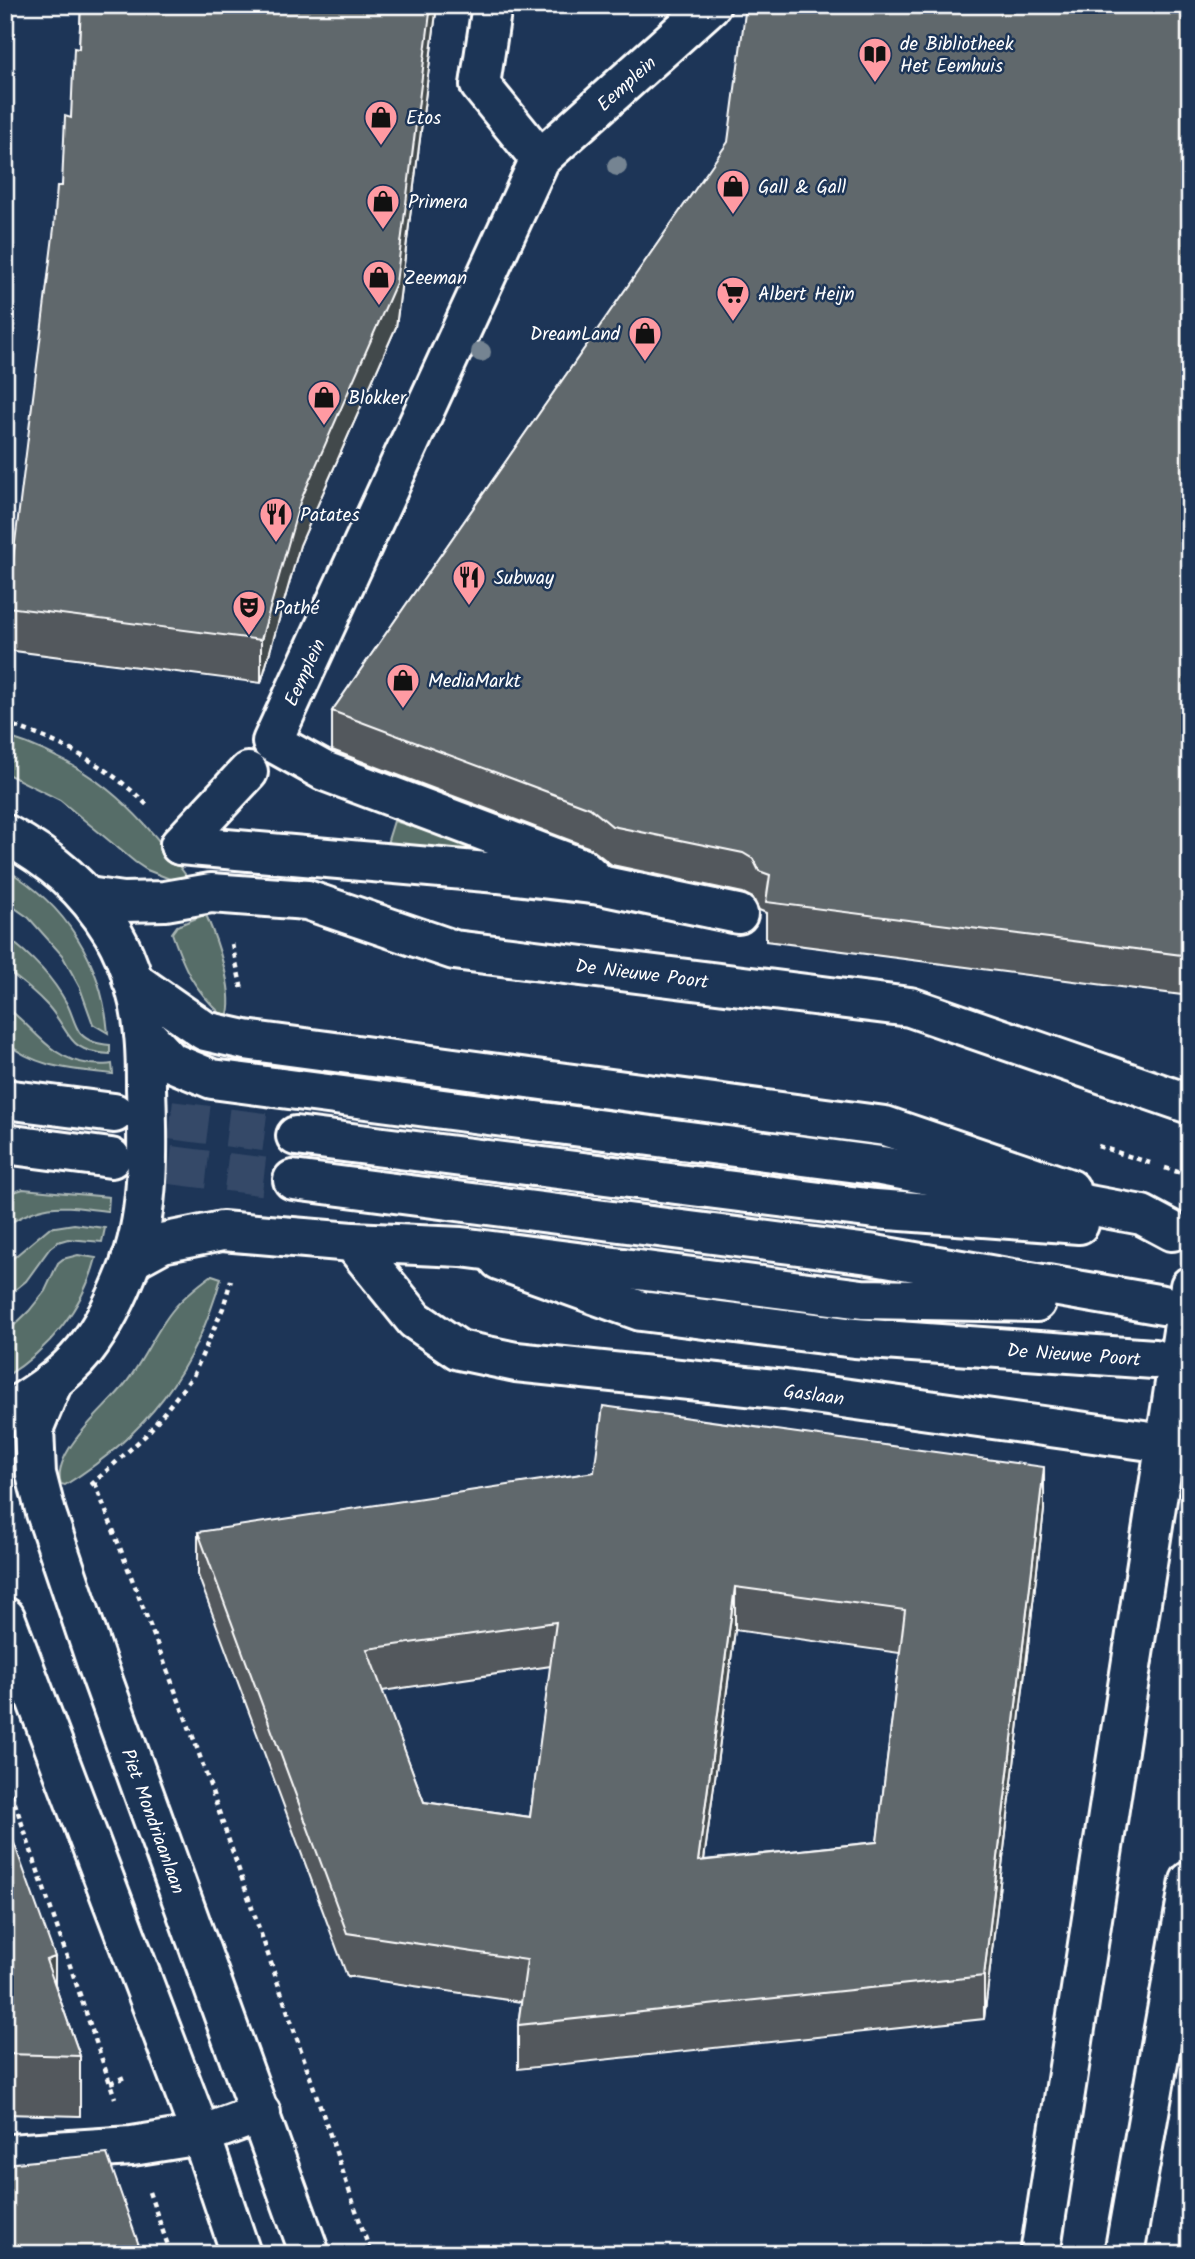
<svg xmlns="http://www.w3.org/2000/svg" width="1195" height="2259" font-family="Kalam,sans-serif">
  <style>
    .green { fill: #566d68; stroke: #aab6b4; stroke-width: 2 }
    .lines { fill: none; stroke-linecap: round; stroke-linejoin: round }
    .major-tunnel { stroke: #344968; stroke-width: 38; stroke-dasharray: 38 19; stroke-linecap: butt }
    .minor-casing { stroke: #fff; stroke-width: 44 }
    .major-casing { stroke: #fff; stroke-width: 44 }
    .path { stroke: #fff; stroke-width: 4.5; stroke-dasharray: 5 5; stroke-linecap: butt }
    .minor { stroke: #1d3557; stroke-width: 38 }
    .major { stroke: #1d3557; stroke-width: 38 }
    .tree { fill: #748492 }
    .wall { fill: #53595d; stroke: #fff; stroke-width: 2; fill-rule: evenodd }
    .shaded-wall { fill: #43484c; stroke: #fff; stroke-width: 2 }
    .building { fill: #60676c; stroke: #fff; stroke-width: 2; fill-rule: evenodd }
    .labels { text-anchor: middle; stroke-width: 5; stroke-linejoin: round; paint-order: stroke }
    .poi-label { font-size: 19px; fill: #fff; stroke: #1d3557; text-anchor: start }
    .street-label { font-size: 19px; fill: #fff; stroke: #1d3557 }
  </style>
  <rect width="100%" height="100%" fill="#1d3557"/>
  <filter id="ink" filterUnits="userSpaceOnUse"><feTurbulence type="fractalNoise" baseFrequency=".0143" numOctaves="2"/><feDisplacementMap in="SourceGraphic" scale="14" xChannelSelector="R" yChannelSelector="G"/><feConvolveMatrix kernelMatrix="1 2 1 2 8 2 1 2 1" color-interpolation-filters="sRGB"/></filter>
  <g filter="url(#ink)">
    <!-- green -->
    <g class="green">
      <path d="M5,736C88,762 135,806 185,874L184,878L179,881H175L147,870L135,862L60,800L5,773Z"/>
      <path d="M394,821L571,876L384,853Z"/>
      <path d="M5,869C67,905 102,963 108,1033L93,1024L80,988L62,955L29,918L5,901Z"/>
      <path d="M204,915L207,917C217,941 234,989 228,1014H221C192,986 185,970 172,933L177,926Z"/>
      <path d="M5,936C31,955 52,976 67,1004C72,1013 74,1025 80,1033C88,1042 99,1044 110,1045V1054C66,1052 72,1033 48,1006C35,992 20,980 5,969Z"/>
      <path d="M5,1006C36,1029 49,1059 90,1064C98,1064 105,1066 112,1064L113,1074C72,1069 38,1069 5,1042Z"/>
      <path d="M23,1189L109,1197L108,1211C61,1206 47,1200 5,1226V1195Z"/>
      <path d="M74,1224L105,1228L102,1242L68,1239L58,1242L50,1248L26,1281L5,1298V1265L49,1228Z"/>
      <path d="M78,1255L96,1258C83,1308 49,1350 5,1377V1334L29,1311L45,1291L58,1263L63,1259Z"/>
      <path d="M212,1275L221,1278C195,1371 146,1435 65,1485L61,1484C57,1473 63,1459 69,1449C83,1426 105,1408 122,1388C142,1364 153,1335 172,1311C183,1297 197,1286 212,1275Z"/>
    </g>
    <g class="lines">
      <!-- major-tunnel -->
      <g class="major-tunnel">
        <path d="M114,1113L296,1136"/>
        <path d="M113,1158L293,1180"/>
      </g>
      <defs>
        <g id="minor">
          <path d="M492,5L480,85L540,159"/>
          <path d="M5,834C52,860 85,887 113,933C130,962 141,1002 144,1034C146,1052 146,1070 146,1088C148,1143 150,1209 131,1262C120,1292 104,1325 84,1351C62,1378 34,1395 5,1413"/>
          <path d="M180,845L498,873L600,885L582,868L324,771L272,742L540,159L711,5"/>
          <path d="M180,845L248,772"/>
          <path d="M600,885L738,914"/>
          <path d="M88,897L123,902L165,901L211,893L307,900L454,950L910,1007L1190,1104"/>
          <path d="M132,980L205,1031L245,1040L885,1126L1070,1189"/>
          <path d="M131,1260L162,1243L222,1231L352,1242L415,1320L459,1350L516,1362L785,1390L1165,1443"/>
          <path d="M499,1260L641,1311L855,1338L1154,1359"/>
          <path d="M52,1384L34,1427L36,1474L46,1513L97,1664L310,2254"/>
          <path d="M5,1617L201,2135L241,2254"/>
          <path d="M9,2154L132,2146L201,2135L261,2113"/>
          <path d="M1040,2254L1190,1286"/>
          <path d="M1124,2254L1190,1881"/>
        </g>
        <g id="major">
          <path d="M144,1033L171,1062L212,1079L881,1166L1142,1215L1172,1231"/>
          <path d="M5,1099L114,1113"/>
          <path d="M296,1136L875,1209L1079,1224"/>
          <path d="M5,1144L111,1158"/>
          <path d="M293,1180L869,1254L1163,1305"/>
          <path d="M352,1242L461,1247L862,1299L1036,1302"/>
        </g>
      </defs>
      <!-- minor casing -->
      <use href="#minor" class="minor-casing"/>
      <!-- major casing -->
      <use href="#major" class="major-casing"/>
      <!-- path -->
      <g class="path">
        <path d="M5,723C59,741 108,765 148,806"/>
        <path d="M232,944L242,990"/>
        <path d="M1098,1146L1150,1163"/>
        <path d="M1165,1168L1181,1173"/>
        <path d="M95,1483L196,1745L371,2254"/>
        <path d="M91,1485L147,1434L193,1376L223,1308L231,1280"/>
        <path d="M5,1774L115,2098"/>
        <path d="M110,2083L125,2077"/>
        <path d="M149,2192L171,2254"/>
      </g>
      <!-- minor -->
      <use href="#minor" class="minor"/>
      <!-- major -->
      <use href="#major" class="major"/>
    </g>
    <!-- trees -->
    <g class="tree">
      <circle cx="617" cy="166" r="10"/>
      <circle cx="481" cy="352" r="10"/>
    </g>
    <!-- wall -->
    <g class="wall">
      <path d="M81,5H437L396,327L300,545L261,683L7,650V607L71,118L79,49Z"/>
      <path d="M1190,5V996L766,941V913L759,910L753,898L743,893L612,865L590,848L332,750V711L819,12Z"/>
      <path d="M1044,1510L984,2019L518,2069V2025L521,2002L347,1976L198,1575V1532ZM735,1630L900,1653L877,1842L704,1860ZM551,1666L530,1817L424,1802L382,1691Z"/>
      <path d="M5,1818L55,1985L80,2056V2116L5,2114Z"/>
    </g>
    <!-- shaded-wall -->
    <g class="shaded-wall">
      <path d="M431,5H437L396,327L300,545L261,683V640Z"/>
      <path d="M1044,1467V1510L984,2019V1976Z"/>
      <path d="M735,1587V1630L698,1904V1861Z"/>
      <path d="M55,1957V2017L46,1960Z"/>
    </g>
    <!-- building -->
    <g class="building">
      <path d="M81,5H431L396,283L300,502L261,640L7,607L54,228L57,186H62L65,116L71,118L74,48L79,49Z"/>
      <path d="M746,5H767L819,12L823,5H1190V956L766,902L770,875L759,871L753,859L743,853L612,826L590,808L332,711L728,142Z"/>
      <path d="M603,1406L1044,1467L984,1976L518,2025L527,1960L347,1933L198,1532L594,1472ZM735,1587L905,1610L877,1842L698,1861ZM556,1622L530,1817L424,1802L367,1649Z"/>
      <path d="M5,1818L55,1957L46,1960L80,2056L5,2054Z"/>
      <path d="M107,2154L142,2254H5V2164Z"/>
    </g>
  </g>
  <!-- icons -->
  <defs>
    <symbol id="library-pin" viewBox="-11 -11 22 30"><path d="M0 17L-7.5 6A9.5 9.5 0 1 1 7.5 6Z" fill="#ff9aa2" stroke="#1d3557"/><path d="M-6-4Q-3-5.5-.7-3.5V5Q-3 3-6 4ZM6-4Q3-5.5 .7-3.5V5Q3 3 6 4Z" fill="#111"/></symbol>
    <symbol id="shop-pin" viewBox="-11 -11 22 30"><path d="M0 17L-7.5 6A9.5 9.5 0 1 1 7.5 6Z" fill="#ff9aa2" stroke="#1d3557"/><path d="M-5-2.5h2.3a2.7 3.5 0 0 1 5.4 0H5L5.5 6h-11ZM-1.5-2.5h3a1.5 2.3 0 0 0-3 0Z" fill="#111"/></symbol>
    <symbol id="supermarket-pin" viewBox="-11 -11 22 30"><path d="M0 17L-7.5 6A9.5 9.5 0 1 1 7.5 6Z" fill="#ff9aa2" stroke="#1d3557"/><path d="M-6-5.5h2.5l.6 2H6L4.5 2H-2.5L-4.4-4H-6ZM-1.5 3.2a1.3 1.3 0 1 0 .1 0ZM3 3.2a1.3 1.3 0 1 0 .1 0Z" fill="#111"/></symbol>
    <symbol id="restaurant-pin" viewBox="-11 -11 22 30"><path d="M0 17L-7.5 6A9.5 9.5 0 1 1 7.5 6Z" fill="#ff9aa2" stroke="#1d3557"/><path d="M-5-6h1v4h1v-4h1v4h1v-4h1v5L-1.5 .5V6h-2V.5L-5-1ZM5-6V6H3V1.5H1.5Q1.5-4 5-6Z" fill="#111"/></symbol>
    <symbol id="theatre-pin" viewBox="-11 -11 22 30"><path d="M0 17L-7.5 6A9.5 9.5 0 1 1 7.5 6Z" fill="#ff9aa2" stroke="#1d3557"/><path d="M-5-5.5Q0-4 5-5.5V0Q5 5 0 6Q-5 5-5 0ZM-3.3-2.5H-1v1.5H-3.3ZM1-2.5H3.3v1.5H1ZM-2.8 1Q0 5.5 2.8 1Z" fill="#111"/></symbol>
  </defs>
  <g fill-rule="evenodd">
    <use href="#library-pin" x="856" y="35" width="38" height="52"/>
    <use href="#shop-pin" x="362" y="98" width="38" height="52"/>
    <use href="#shop-pin" x="714" y="167" width="38" height="52"/>
    <use href="#shop-pin" x="364" y="182" width="38" height="52"/>
    <use href="#shop-pin" x="360" y="258" width="38" height="52"/>
    <use href="#supermarket-pin" x="714" y="274" width="38" height="52"/>
    <use href="#shop-pin" x="626" y="314" width="38" height="52"/>
    <use href="#shop-pin" x="305" y="378" width="38" height="52"/>
    <use href="#restaurant-pin" x="257" y="495" width="38" height="52"/>
    <use href="#restaurant-pin" x="450" y="558" width="38" height="52"/>
    <use href="#theatre-pin" x="230" y="588" width="38" height="52"/>
    <use href="#shop-pin" x="384" y="661" width="38" height="52"/>
  </g>
  <g class="labels">
    <!-- poi labels -->
    <g class="poi-label">
      <text x="900" y="50">de Bibliotheek<tspan x="900" dy="22">Het Eemhuis</tspan></text>
      <text x="406" y="124">Etos</text>
      <text x="758" y="193">Gall &amp; Gall</text>
      <text x="408" y="208">Primera</text>
      <text x="404" y="284">Zeeman</text>
      <text x="758" y="300">Albert Heijn</text>
      <text x="620" y="340" text-anchor="end">DreamLand</text>
      <text x="348" y="404">Blokker</text>
      <text x="300" y="521">Patates</text>
      <text x="494" y="584">Subway</text>
      <text x="274" y="614">Pathé</text>
      <text x="428" y="687">MediaMarkt</text>
    </g>
    <!-- street labels -->
    <g class="street-label">
      <text transform="translate(626 83) rotate(-42)" y="7">Eemplein</text>
      <text transform="translate(304 672) rotate(-65)" y="7">Eemplein</text>
      <text transform="translate(642 973) rotate(7)" y="7">De Nieuwe Poort</text>
      <text transform="translate(1074 1354) rotate(4)" y="7">De Nieuwe Poort</text>
      <text transform="translate(814 1394) rotate(8)" y="7">Gaslaan</text>
      <text transform="translate(154 1821) rotate(70)" y="7">Piet Mondriaanlaan</text>
    </g>
  </g>
  <!-- margin -->
  <rect width="1195" height="2259" fill="none" stroke="#1d3557" stroke-width="28"/>
  <rect x="14" y="14" width="1167" height="2231" fill="none" stroke="#fff" stroke-width="2.5" filter="url(#ink)"/>
</svg>
